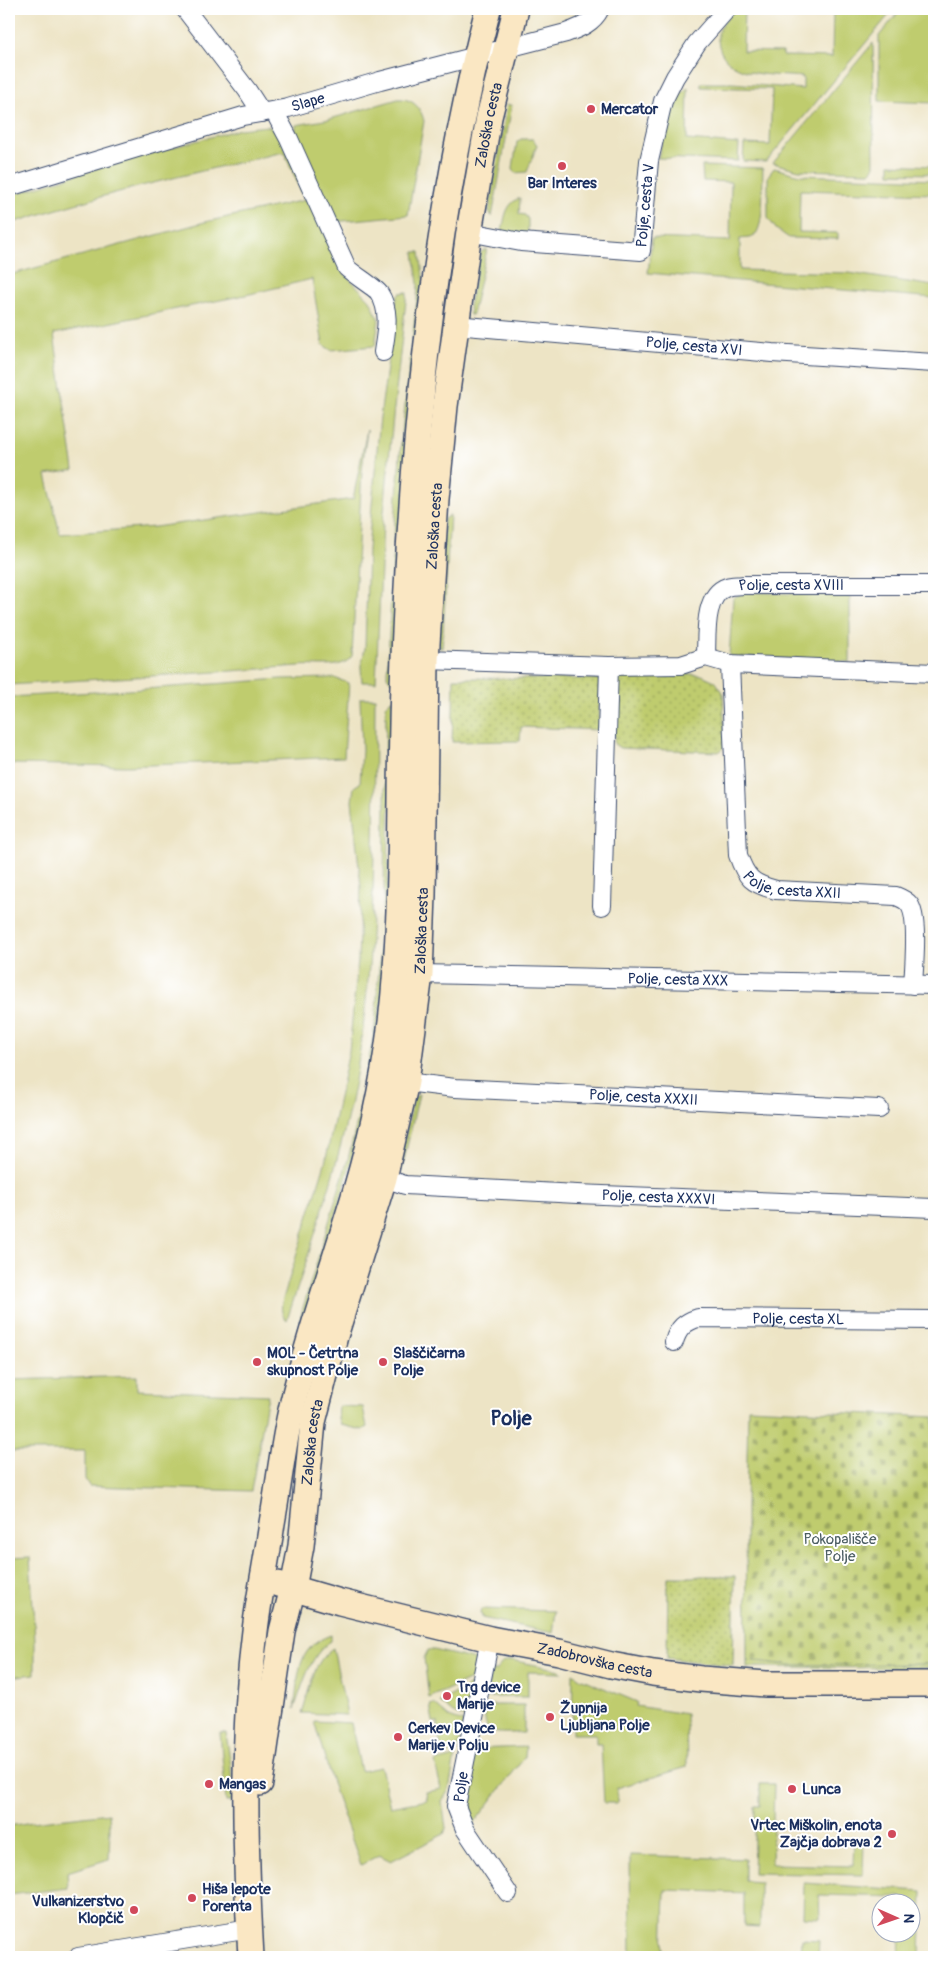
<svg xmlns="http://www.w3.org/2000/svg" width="943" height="1966" font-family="Pangolin,sans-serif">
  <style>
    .green { fill: #bfcc6e; stroke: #6d7e66 }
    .cemetery { fill: url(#cemetery-stones); stroke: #6d7e66 }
    .park { fill: url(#park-dots); stroke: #6d7e66 }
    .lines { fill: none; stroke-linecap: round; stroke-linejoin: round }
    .street-casing { stroke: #3a4a6d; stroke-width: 20 }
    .secondary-casing { stroke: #3a4a6d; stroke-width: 28 }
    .street { stroke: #fff; stroke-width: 18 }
    .secondary { stroke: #fae7c3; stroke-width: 25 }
    .poi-dot { fill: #d1495b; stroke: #fff; stroke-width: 2 }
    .labels { text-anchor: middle; stroke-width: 4; stroke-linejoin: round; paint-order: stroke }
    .street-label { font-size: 15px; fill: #1b2f5e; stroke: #fff }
    .poi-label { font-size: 15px; font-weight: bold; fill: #1b2f5e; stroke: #fff; text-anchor: start }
    .park-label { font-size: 15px; fill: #4c5e63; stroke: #fff }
    .district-label { font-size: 20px; font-weight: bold; fill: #1b2f5e; stroke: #fff }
  </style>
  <defs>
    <pattern id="cemetery-stones" width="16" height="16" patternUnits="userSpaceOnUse" patternTransform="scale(1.25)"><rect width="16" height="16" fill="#bfcc6e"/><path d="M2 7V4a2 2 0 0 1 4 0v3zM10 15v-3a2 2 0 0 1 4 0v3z" fill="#9aa65e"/></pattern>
    <pattern id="park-dots" width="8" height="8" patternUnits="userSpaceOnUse" patternTransform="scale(1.25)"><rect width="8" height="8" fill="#bfcc6e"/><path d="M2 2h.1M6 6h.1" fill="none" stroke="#9aa65e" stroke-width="1.8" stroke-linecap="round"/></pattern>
  </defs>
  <rect width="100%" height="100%" fill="#fff"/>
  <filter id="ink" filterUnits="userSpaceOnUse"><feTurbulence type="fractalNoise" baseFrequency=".02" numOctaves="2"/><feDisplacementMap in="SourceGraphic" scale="10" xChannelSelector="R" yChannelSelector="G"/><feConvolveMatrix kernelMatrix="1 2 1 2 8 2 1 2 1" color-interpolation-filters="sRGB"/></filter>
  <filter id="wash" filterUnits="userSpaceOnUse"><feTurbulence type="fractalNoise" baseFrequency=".0096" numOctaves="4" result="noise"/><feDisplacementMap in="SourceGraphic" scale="20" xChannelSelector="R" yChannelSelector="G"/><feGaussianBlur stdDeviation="1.12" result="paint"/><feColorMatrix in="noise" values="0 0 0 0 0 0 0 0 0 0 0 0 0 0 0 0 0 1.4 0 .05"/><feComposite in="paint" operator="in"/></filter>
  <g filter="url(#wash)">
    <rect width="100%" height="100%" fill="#ede4c5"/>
    <!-- green -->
    <g class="green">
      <path d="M735,9H744L743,51L783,52V56L832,57L833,9H894L766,162L743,161L744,144L770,145L772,89L701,87V83H732L803,89V77C776,74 727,79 719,46C718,41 717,35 719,31C722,23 730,15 735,9Z"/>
      <path d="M901,9H934V103L879,101V36Z"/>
      <path d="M873,43L874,168L870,172L799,170L773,163Z"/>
      <path d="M688,87L687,140L739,144L738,161L658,158L671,104Z"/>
      <path d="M398,99C413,98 421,108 424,121L408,215L332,222L295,138L296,125L330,119Z"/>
      <path d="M507,105H512L492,217L489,211Z"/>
      <path d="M267,126L276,129L342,271L370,300L379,320L375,346L331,350L323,345L312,279L250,294L54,334L74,470L46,475L60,534L155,527L353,499L367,430L362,470L352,656C342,671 315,664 299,666C202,674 105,678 9,685V275L205,222L305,200L284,152C191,173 99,195 9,224V196L100,167L240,129Z"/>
      <path d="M521,139H533L537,145L527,172L515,173L513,168L517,142Z"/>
      <path d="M890,164L934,166V174L890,173Z"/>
      <path d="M702,166L763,168C762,183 765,224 755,235C751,239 745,238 740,239V270L849,273L934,286V298L648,273L652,238L730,241L731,182L703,181Z"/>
      <path d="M774,168L800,175L934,180V194L800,190L799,232L838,233V239L789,238L776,229L768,218V176Z"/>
      <path d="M520,198L519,214L525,215L528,219V233H504L502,231C505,218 505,204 520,198Z"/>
      <path d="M487,249L472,315H470L469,306L481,252Z"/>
      <path d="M414,252H420L424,284L392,683L387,676L395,521L401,442L417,299L418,284Z"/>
      <path d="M407,292L393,417L383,522L376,682H362L361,667L365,648L368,549L380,417L397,297L400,293Z"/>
      <path d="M450,515L442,648H440L438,641L444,519Z"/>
      <path d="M744,592L850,596V662L729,656L733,598Z"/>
      <path d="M334,678L349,683L344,757L127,766L9,764V697L145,689L281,679Z"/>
      <path d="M360,698H375C374,815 377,933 360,1050C347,1142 316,1231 287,1320C281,1314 281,1310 282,1302L325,1163L349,1051L358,960L361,887L352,801L354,787L360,783L362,750Z"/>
      <path d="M392,699L386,968L367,1106L308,1313L299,1321L348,1159L361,1106L375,1025L384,895L386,706Z"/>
      <path d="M419,1094L401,1173L398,1168L414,1098Z"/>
      <path d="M137,1376V1390L268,1395L251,1491L89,1486L85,1479V1451H9V1380Z"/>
      <path d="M339,1406L363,1407L367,1427L362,1430L341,1425L338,1419Z"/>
      <path d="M30,1557L35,1640V1674L9,1677V1558Z"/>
      <path d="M481,1609L556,1611L553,1633L482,1618V1615L480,1614Z"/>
      <path d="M331,1635V1641C309,1655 303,1686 294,1709C299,1677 295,1647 331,1635Z"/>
      <path d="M333,1648L347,1715L302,1713C309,1693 313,1660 333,1648Z"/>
      <path d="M428,1650H434L476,1660L473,1678L429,1698L424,1658Z"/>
      <path d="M511,1660L560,1670L562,1673L528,1672V1697H486L491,1670L495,1671L503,1662Z"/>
      <path d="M747,1660L790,1665L934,1664V1668L747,1667Z"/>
      <path d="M573,1673L580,1678L637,1702L636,1706L686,1714L687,1767L617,1788V1803H604L601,1744H596V1734H572Z"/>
      <path d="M472,1684L465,1718L453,1713L440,1702Z"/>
      <path d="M434,1704L449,1717L463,1722L458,1751L442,1755L437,1722H433L430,1705Z"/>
      <path d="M485,1705H524V1733C495,1732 482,1740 485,1705Z"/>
      <path d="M314,1721L351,1723L361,1771L381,1767L390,1807L427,1800L426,1792L441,1789L435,1762L455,1757L449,1790L442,1801L446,1828L444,1834L391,1861L379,1855L361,1865L334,1789Z"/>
      <path d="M220,1733H226L231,1765L232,1801H226Z"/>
      <path d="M526,1747L525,1757L474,1823L465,1804L475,1749Z"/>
      <path d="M760,1784H774L772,1864L853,1866L854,1841H864L863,1875L753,1873L755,1806H760Z"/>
      <path d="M109,1813L110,1826L109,1859L67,1872L68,1888L9,1895V1826L32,1822Z"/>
      <path d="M630,1855L745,1859V1881L760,1882V1927L744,1926V1893L665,1890L663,1957H631Z"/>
      <path d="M804,1883L922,1891L920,1957H899L900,1934H910V1904L900,1903L901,1897L819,1895L820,1918L803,1917Z"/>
      <path d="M802,1939L819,1940L818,1957H801Z"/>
    </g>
    <!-- cemetery -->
    <path class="cemetery" d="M748,1408L934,1417V1664L790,1665L747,1660L746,1508Z"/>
    <!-- park -->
    <g class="park">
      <path d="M666,672L702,675L715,681L723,692L725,746L719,752L620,748L614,744L617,682C629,669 650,673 666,672Z"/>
      <path d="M454,678L600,679L599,730L521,727L520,741L452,742Z"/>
      <path d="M701,1576H735L733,1666L667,1658L668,1577H692Z"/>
    </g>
  </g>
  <g filter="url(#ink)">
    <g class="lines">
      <defs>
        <g id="street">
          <path d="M185,9L247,90L262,113"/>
          <path d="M274,111L289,139L347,268C353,274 377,289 379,293C391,311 386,332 383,352"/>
          <path id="s1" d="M9,187L243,116L288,108L380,81L566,33C580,28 593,23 600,9"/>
          <path id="s2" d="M469,232L521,242L641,251L649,161L663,101L675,77L697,43L727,9"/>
          <path id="s3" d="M455,325L772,353L934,363"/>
          <path id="s4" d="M706,657C707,636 703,595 727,587C732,585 738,586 743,585H934"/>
          <path d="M426,660L609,666L681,665L706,657L730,664L934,673"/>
          <path id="s5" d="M730,664L738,855C746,878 752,884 776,890L896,896C901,898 906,900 909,904C919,917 914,967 913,985"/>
          <path d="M602,906L609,666"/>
          <path id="s6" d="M420,974L934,985"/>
          <path id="s7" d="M406,1082L455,1088L879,1109"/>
          <path id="s8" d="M384,1178L405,1185L577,1194L934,1208"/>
          <path id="s9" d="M674,1342C678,1328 685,1322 698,1318L934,1320"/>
          <path d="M490,1639L456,1806L465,1829L508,1893"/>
          <path d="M78,1957L250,1929"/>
        </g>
        <g id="secondary">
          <path id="s10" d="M278,1584L340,1602L490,1639L559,1652L611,1665L653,1673L701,1679L766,1684H934"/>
          <path id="s11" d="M260,1783L282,1631L293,1588L301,1546L313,1422L335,1336L384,1178L406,1082L420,974L423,895L426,660L436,499L445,406L469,232L489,117L516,9"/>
          <path d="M251,1957C245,1849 242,1739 255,1631C259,1595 267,1559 272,1523C279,1484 283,1444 292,1406C307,1341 329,1279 348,1216C368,1153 383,1088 391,1022C404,911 399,798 403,686C410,458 431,230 488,9"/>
        </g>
      </defs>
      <!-- street casing -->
      <use href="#street" class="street-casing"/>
      <!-- secondary casing -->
      <use href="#secondary" class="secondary-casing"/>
      <!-- street -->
      <use href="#street" class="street"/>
      <!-- secondary -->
      <use href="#secondary" class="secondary"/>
    </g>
  </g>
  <!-- markers -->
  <g class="poi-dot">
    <circle cx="591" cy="109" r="5"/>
    <circle cx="562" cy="166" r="5"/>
    <circle cx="257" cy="1362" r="5"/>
    <circle cx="383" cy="1362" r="5"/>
    <circle cx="447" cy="1696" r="5"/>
    <circle cx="550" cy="1717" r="5"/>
    <circle cx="398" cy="1737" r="5"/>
    <circle cx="209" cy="1784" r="5"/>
    <circle cx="792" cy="1789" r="5"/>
    <circle cx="892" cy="1834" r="5"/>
    <circle cx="192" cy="1898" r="5"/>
    <circle cx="134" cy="1910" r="5"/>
  </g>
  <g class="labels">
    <!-- street labels -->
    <g class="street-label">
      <text dy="5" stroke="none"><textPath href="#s1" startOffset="311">Slape</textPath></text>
      <text dy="5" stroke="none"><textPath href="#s11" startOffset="1680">Zaloška cesta</textPath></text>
      <text dy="5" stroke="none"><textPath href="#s2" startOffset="219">Polje, cesta V</textPath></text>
      <text dy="5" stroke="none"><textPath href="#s3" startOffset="240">Polje, cesta XVI</textPath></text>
      <text dy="5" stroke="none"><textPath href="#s11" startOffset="1275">Zaloška cesta</textPath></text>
      <text dy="5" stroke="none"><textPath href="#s4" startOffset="142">Polje, cesta XVIII</textPath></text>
      <text dy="5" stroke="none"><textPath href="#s5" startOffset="261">Polje, cesta XXII</textPath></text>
      <text dy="5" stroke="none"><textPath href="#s11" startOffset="870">Zaloška cesta</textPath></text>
      <text dy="5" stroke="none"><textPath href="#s6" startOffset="258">Polje, cesta XXX</textPath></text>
      <text dy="5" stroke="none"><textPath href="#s7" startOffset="238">Polje, cesta XXXII</textPath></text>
      <text dy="5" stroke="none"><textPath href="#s8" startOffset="276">Polje, cesta XXXVI</textPath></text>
      <text dy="5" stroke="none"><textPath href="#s9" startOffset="136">Polje, cesta XL</textPath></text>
      <text dy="5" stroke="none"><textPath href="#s11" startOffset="345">Zaloška cesta</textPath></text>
      <text dy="5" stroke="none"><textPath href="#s10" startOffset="326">Zadobrovška cesta</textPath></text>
      <text transform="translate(461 1787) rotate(-82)" y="5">Polje</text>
    </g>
    <!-- poi labels -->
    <g class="poi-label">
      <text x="601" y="114">Mercator</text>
      <text x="562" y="188" text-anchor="middle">Bar Interes</text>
      <text x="267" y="1358">MOL - Četrtna<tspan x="267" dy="17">skupnost Polje</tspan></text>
      <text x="393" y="1358">Slaščičarna<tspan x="393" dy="17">Polje</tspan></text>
      <text x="457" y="1692">Trg device<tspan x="457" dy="17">Marije</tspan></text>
      <text x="560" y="1713">Župnija<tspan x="560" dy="17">Ljubljana Polje</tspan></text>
      <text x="408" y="1733">Cerkev Device<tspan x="408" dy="17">Marije v Polju</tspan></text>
      <text x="219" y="1789">Mangas</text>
      <text x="802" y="1794">Lunca</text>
      <text x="882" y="1830" text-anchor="end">Vrtec Miškolin, enota<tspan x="882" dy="17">Zajčja dobrava 2</tspan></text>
      <text x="202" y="1894">Hiša lepote<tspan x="202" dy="17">Porenta</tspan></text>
      <text x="124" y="1906" text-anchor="end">Vulkanizerstvo<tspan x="124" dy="17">Klopčič</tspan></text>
    </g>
    <!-- park labels -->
    <g class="park-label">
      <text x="840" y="1544">Pokopališče<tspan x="840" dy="17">Polje</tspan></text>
    </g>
    <!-- district labels -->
    <g class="district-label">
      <text x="511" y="1425">Polje</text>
    </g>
  </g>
  <!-- margin -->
  <rect width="943" height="1966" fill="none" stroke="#fff" stroke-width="30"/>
  <!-- north arrow -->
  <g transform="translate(896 1918) rotate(92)"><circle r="24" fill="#ffffff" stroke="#a4acbf"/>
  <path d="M0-4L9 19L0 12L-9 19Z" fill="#d1495b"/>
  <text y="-8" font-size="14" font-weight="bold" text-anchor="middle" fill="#1b2f5e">N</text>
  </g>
</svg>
